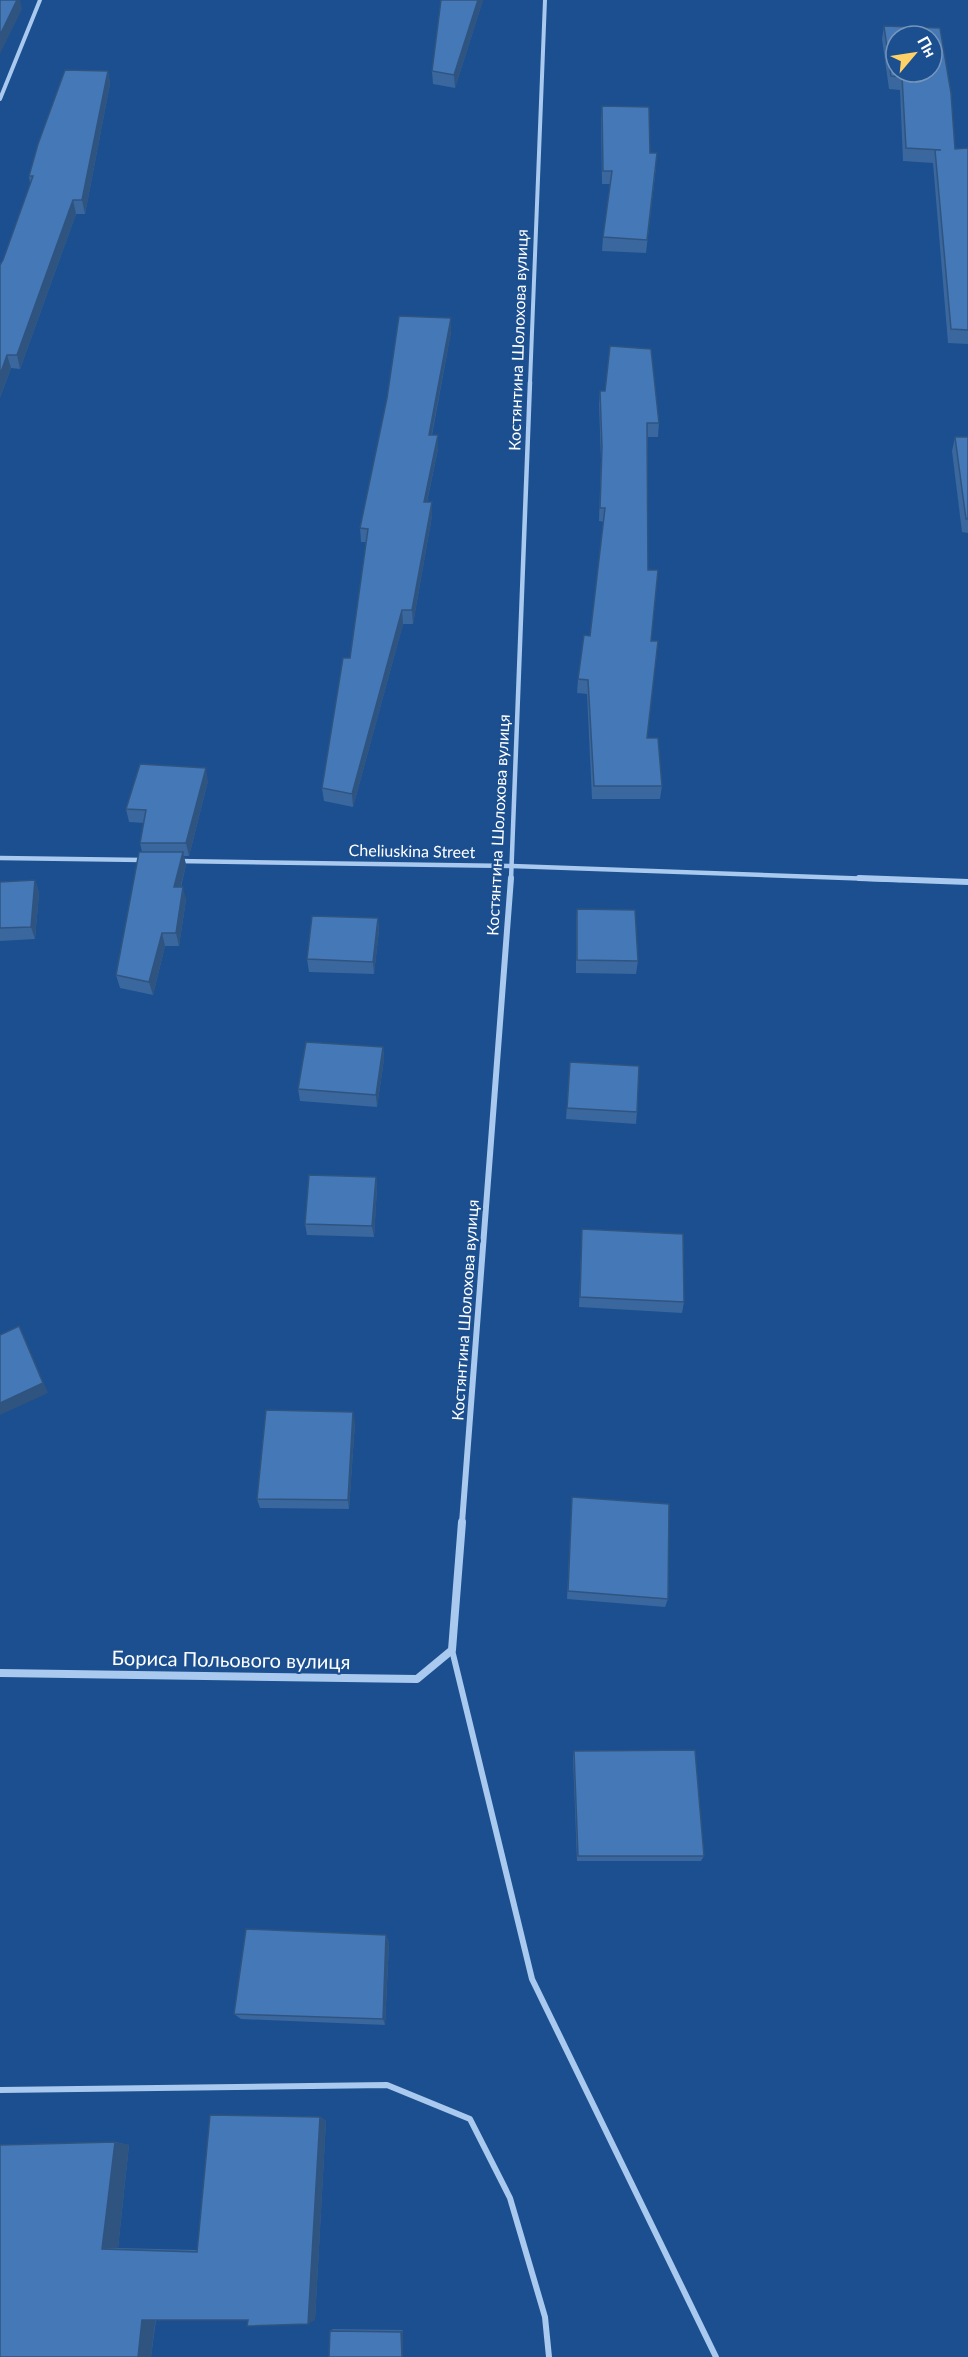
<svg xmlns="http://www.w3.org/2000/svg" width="968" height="2357" font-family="Lato,sans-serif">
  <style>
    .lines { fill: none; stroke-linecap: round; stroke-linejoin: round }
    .service { stroke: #a9c9ee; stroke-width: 6 }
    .minor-far3 { stroke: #a9c9ee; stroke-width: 4 }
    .minor-far2 { stroke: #a9c9ee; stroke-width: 4.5 }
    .minor-far1 { stroke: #a9c9ee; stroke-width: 6 }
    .minor { stroke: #a9c9ee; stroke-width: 8 }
    .wall { fill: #3a679d }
    .shaded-wall { fill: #305480 }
    .building { fill: #4478b7; stroke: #305480; stroke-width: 1.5; fill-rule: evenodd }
    .labels { text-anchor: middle; stroke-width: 4.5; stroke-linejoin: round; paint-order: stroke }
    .street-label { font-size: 16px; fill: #fff; stroke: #1b4f8f }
    .near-street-label { font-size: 20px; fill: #fff; stroke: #1b4f8f }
  </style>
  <rect width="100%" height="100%" fill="#1b4f8f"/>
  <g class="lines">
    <!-- service -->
    <g class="service">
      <path d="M452,1650L532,1979L716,2357"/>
      <path d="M0,2090L387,2085L470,2119L510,2198L545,2317L549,2357"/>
    </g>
    <!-- minor-far3 -->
    <g class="minor-far3">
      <path d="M0,99L40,0"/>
      <path d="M530,383L545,0"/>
    </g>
    <!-- minor-far2 -->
    <g class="minor-far2">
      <path d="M0,858L143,860"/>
      <path d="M177,861L512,866L901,880"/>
      <path d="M511,880L530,382"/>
    </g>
    <!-- minor-far1 -->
    <g class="minor-far1">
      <path d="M859,878L968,882"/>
      <path d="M462,1523L511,878"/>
    </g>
    <!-- minor -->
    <path class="minor" d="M0,1673L417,1679L452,1650L462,1522"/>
  </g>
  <!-- wall -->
  <g class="wall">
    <path d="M483,0L455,88L433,84L432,71Z"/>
    <path d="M884,26L955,149L968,148V344L948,343L933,163L903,161L900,90L889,89L882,39Z"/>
    <path d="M108,71L110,84L85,214H76L20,369L11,368L0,398L3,260L30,184L29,176Z"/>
    <path d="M602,106L650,153L656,167L646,253L602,251L603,237L610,184H602L601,119Z"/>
    <path d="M451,318V332L432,435L438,449L427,502H432V516L413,624H403L353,807L324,801L322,788L350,658L366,542H361L360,528Z"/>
    <path d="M600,391L659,423L658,437H648V570L651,641L647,738L662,786L660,799H592L587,694L577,693L578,679L590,636L604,522L599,521L601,460L599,404Z"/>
    <path d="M955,437H968V533L962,532L952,451Z"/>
    <path d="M208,781L189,856H184L186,865L181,887L186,900L179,946H165L153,995L120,988L116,975L142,852L140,843L144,823L129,822L126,809Z"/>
    <path d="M35,880L39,893L35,939L0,941V882Z"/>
    <path d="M577,909L638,961L636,974L576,973V922Z"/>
    <path d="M378,918L379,930L374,974L309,972L307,959Z"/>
    <path d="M383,1047L384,1059L377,1107L300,1101L298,1089Z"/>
    <path d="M570,1062L637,1112L636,1124L566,1119Z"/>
    <path d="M376,1177L377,1188L374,1237L307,1235L305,1224Z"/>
    <path d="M582,1229L684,1302L682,1313L579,1307Z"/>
    <path d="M355,1422L349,1509L260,1508L257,1499Z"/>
    <path d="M572,1497L668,1599L665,1607L567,1599Z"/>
    <path d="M574,1751L704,1856L701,1861H577L573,1757Z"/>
    <path d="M386,1935L389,1943L385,2025L241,2019L234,2014Z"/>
    <path d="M320,2117L326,2121L315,2320H156L151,2357H0L115,2142L129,2145L118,2248L197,2250Z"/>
    <path d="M333,2329L403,2330V2357L330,2331Z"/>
  </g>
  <!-- shaded-wall -->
  <g class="shaded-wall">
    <path d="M17,0H20L22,9L0,54V35Z"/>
    <path d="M478,0H483L455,88L454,75Z"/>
    <path d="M108,71L110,84L85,214L82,200Z"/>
    <path d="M73,200L76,214L20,369L17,355Z"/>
    <path d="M451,318V332L429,448V435Z"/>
    <path d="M7,355L11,368L0,398V375Z"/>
    <path d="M438,435V449L424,515V502Z"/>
    <path d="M432,502V516L413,624L412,610Z"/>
    <path d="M402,610L403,624L353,807L352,794Z"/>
    <path d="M206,768L208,781L189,856L186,843Z"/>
    <path d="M183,852L186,865L177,900L174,887Z"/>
    <path d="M35,880L39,893L35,939L31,927Z"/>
    <path d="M183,887L186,900L179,946L176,933Z"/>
    <path d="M378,918L379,930L374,974L373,962Z"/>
    <path d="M162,933L165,946L153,995L149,982Z"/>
    <path d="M383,1047L384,1059L377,1107L376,1095Z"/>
    <path d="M376,1177L377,1188L374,1237L372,1226Z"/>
    <path d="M19,1326L24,1336L48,1393L0,1415V1403Z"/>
    <path d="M353,1412L355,1422L349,1509L348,1500Z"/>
    <path d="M386,1935L389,1943L385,2025L383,2019Z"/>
    <path d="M320,2117L326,2121L315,2320L308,2324Z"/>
    <path d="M115,2142L129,2145L118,2248L102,2249Z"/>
    <path d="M156,2316L151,2357H138L142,2320Z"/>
    <path d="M403,2330V2357H402L401,2332Z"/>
  </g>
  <!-- building -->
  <g class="building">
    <path d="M0,0H17L0,35Z"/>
    <path d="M441,0H478L454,75L432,71Z"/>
    <path d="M884,26L940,28L951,93L955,149L968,148V330L951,329L935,150H941L906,148L902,77L891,76ZM896,36H932V72H896Z"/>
    <path d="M65,70L108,71L82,200H73L17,355H7L0,375V265L3,260L33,176H29L38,144Z"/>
    <path d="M602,106L649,107L650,153H657L647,240L603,237L612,171H603Z"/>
    <path d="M399,316L451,318L429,435H438L424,502H432L412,610H402L352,794L322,788L343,658H350L368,529L360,528L387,398Z"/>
    <path d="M610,346L651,349L659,423H647L648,570H658L651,641H658L647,738H658L662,786H594L588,680L578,679L584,635L590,636L605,508H600L602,447L600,391H605Z"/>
    <path d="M955,437H968V519H966Z"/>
    <path d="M140,764L206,768L186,843H140L146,810L126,809Z"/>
    <path d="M139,852H183L174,887H183L176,933H162L149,982L116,975Z"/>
    <path d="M35,880L31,927L0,928V882Z"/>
    <path d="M577,909L635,910L638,961L577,960Z"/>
    <path d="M312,916L378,918L373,962L307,959Z"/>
    <path d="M306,1042L383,1047L376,1095L298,1089Z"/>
    <path d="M570,1062L639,1066L637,1112L567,1108Z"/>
    <path d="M309,1175L376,1177L372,1226L305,1224Z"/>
    <path d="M582,1229L683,1234L684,1302L580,1297Z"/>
    <path d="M19,1326L43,1383L0,1403V1335Z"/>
    <path d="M266,1410L353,1412L348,1500L257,1499Z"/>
    <path d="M572,1497L669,1504L668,1599L568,1591Z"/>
    <path d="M695,1750L704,1856H578L574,1751Z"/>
    <path d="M246,1929L386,1935L383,2019L234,2014Z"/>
    <path d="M210,2115L320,2117L308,2324L247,2326L248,2320H142L138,2357H0V2145L115,2142L102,2249L197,2252Z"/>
    <path d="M330,2331L401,2332L402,2357H329Z"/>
  </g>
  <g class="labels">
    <!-- street labels -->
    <g class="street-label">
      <text transform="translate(518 340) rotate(-88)" y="6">Костянтина Шолохова вулиця</text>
      <text transform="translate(498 825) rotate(-87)" y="6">Костянтина Шолохова вулиця</text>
      <text transform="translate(412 851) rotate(1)" y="6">Cheliuskina Street</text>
      <text transform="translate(465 1310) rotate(-86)" y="6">Костянтина Шолохова вулиця</text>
    </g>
    <!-- near-street labels -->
    <g class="near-street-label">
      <text transform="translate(231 1660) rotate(1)" y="7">Бориса Польового вулиця</text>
    </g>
  </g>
  <!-- north arrow -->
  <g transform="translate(914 54) rotate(61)"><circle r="28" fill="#1b4f8f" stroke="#7695bc" stroke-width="1.5"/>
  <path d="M0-4.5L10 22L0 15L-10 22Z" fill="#ffd166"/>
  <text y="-9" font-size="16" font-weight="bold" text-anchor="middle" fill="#ffffff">Пн</text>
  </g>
</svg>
